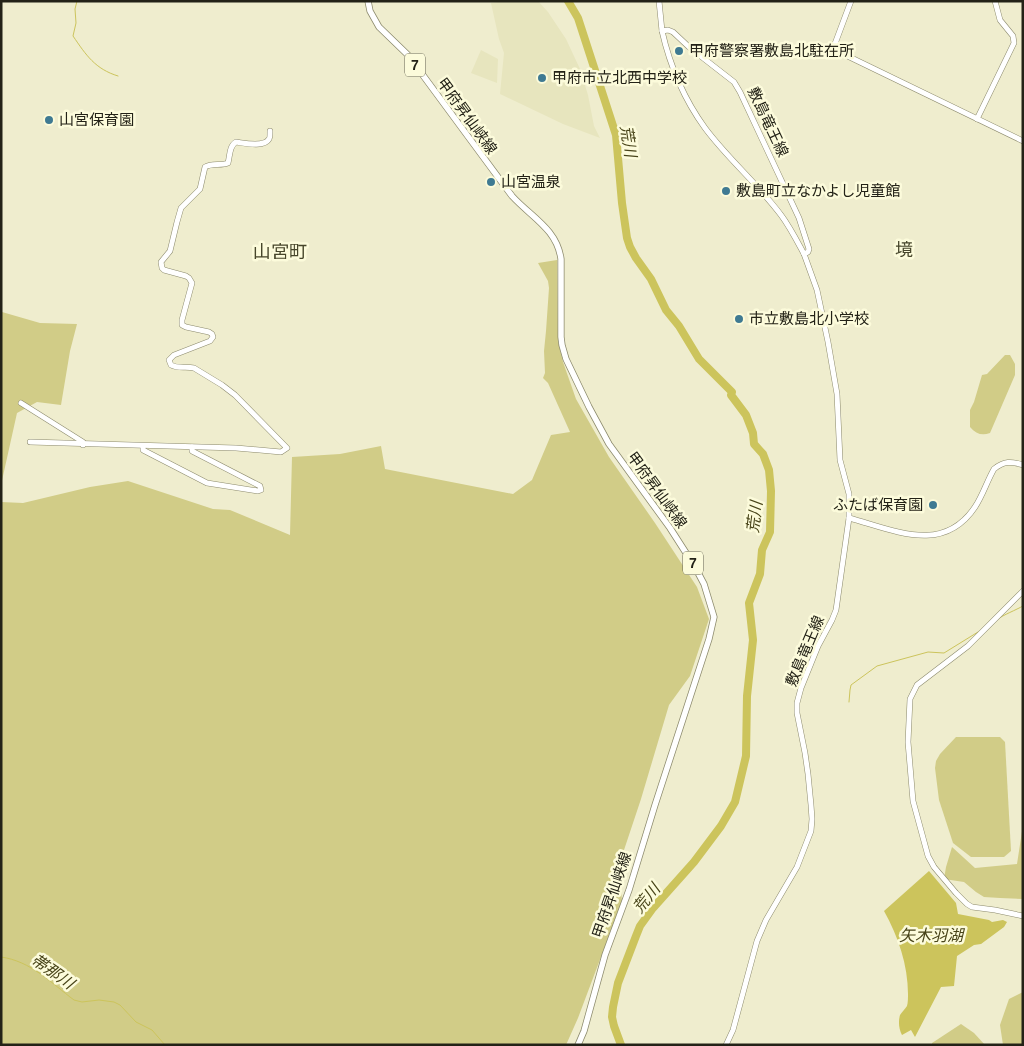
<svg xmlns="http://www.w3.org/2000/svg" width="1024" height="1046" font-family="Arial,'Noto Sans JP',sans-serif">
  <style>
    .built { fill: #e7e5be }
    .green { fill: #d1cc87 }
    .water { fill: #ccc45c }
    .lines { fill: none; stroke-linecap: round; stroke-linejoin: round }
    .stream { stroke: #ccc45c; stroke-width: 1 }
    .river { stroke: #ccc45c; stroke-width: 8 }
    .secondary-casing { stroke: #8c8a6d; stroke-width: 6 }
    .primary-casing { stroke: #8c8a6d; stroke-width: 7 }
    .secondary { stroke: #fff; stroke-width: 5 }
    .primary { stroke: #fff; stroke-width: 5.5 }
    .poi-dot { fill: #3f7a92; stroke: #fcfbdb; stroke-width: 2 }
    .labels { text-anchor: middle; stroke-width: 5; stroke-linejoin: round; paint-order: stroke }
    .shield { fill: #fcfbdb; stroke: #646352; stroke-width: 1 }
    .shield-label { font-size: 14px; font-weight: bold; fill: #232217 }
    .poi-label { font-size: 15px; fill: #232217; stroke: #fcfbdb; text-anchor: start }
    .street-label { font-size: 15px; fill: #232217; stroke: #fcfbdb }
    .water-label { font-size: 16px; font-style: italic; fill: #484419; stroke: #fcfbdb }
    .quarter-label { font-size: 18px; fill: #47462b; stroke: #fcfbdb }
  </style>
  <rect width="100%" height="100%" fill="#efedce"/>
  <!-- built -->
  <g class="built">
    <path d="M504,1H538L548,12L566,39L580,69L588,95L594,126L600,138L563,124L500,94L504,53L499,39L491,3Z"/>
    <path d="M481,50L498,59L497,83L471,73Z"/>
  </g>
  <!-- green -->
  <g class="green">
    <path d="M557,260L558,341L563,362L576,399L609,457L655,523L697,587L709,619L690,676L669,705L641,799L619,865L622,901L578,1018L566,1045H1V502L23,503L90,487L128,481L213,509L230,510L290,535L292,457L340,454L381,446L385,469L513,494L532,480L551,435L570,432L548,383L543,378L545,373L544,351L546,331L549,288L548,281L538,263Z"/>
    <path d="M1,310L2,312L40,323L77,324L70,351L61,405L37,402L17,413L1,485Z"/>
    <path d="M1005,355H1010L1015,364V375L990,433C982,436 976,434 970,427V410L974,402L982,375L987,374Z"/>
    <path d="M956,737H1000L1005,742L1011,851L1004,857H971L953,843L939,800L935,768L936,761L940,754Z"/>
    <path d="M1023,825V899L1000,898L984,897L976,892L964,882L944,879L946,867L952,847L975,868L1017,864Z"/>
    <path d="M1023,992V1045H1003L1000,1025L1009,999Z"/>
    <path d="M961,1024L974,1033L985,1045H932V1043Z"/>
  </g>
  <!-- water -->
  <path class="water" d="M929,871L956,903L958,914L989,920L992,922L1003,920L1007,922L1004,927L981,944L974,945L957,956L954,986L941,987L915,1037L911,1030L902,1035C899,1029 898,1022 900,1015C902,1012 905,1009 907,1006C908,1003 908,997 908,994C908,965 898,936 884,911Z"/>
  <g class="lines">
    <!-- stream -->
    <g class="stream">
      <path d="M77,1L75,9L76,23L73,36C86,55 95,69 118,76"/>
      <path d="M998,619C1003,615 1016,610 1023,606"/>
      <path d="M849,702L850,690L851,685L877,666L928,652L944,653L978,632"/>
      <path d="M1,957C31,961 51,983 74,1000L82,1002L99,1000L114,1002L120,1005L136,1022L152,1030L165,1045"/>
    </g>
    <!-- river -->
    <path class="river" d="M568,1L578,18L616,135L622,203L627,238L630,247L636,258L651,279L666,310L679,326L699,359L732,392L731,395L746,415L753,433L754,444L763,454L769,470L771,491L770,532L762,550L760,574L749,603L753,640L747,696L746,756L735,802L721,826L694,862L653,908L640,926L636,936L618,983L613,1007L612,1017L614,1026L621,1045"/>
    <defs>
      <g id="secondary">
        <path d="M659,1L662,31L668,30L673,32L689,47L734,82L740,92L799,218L809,249L808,252L804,254L817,290L828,342L837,394L840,460L849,494V518L836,610L832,620L818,646L801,688L797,703V713L805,753L808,774L811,805L812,819L811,831L797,867L766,920L757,941L733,1030L726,1045"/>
        <path d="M851,1L833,49L1023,141"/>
        <path d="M662,31C670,66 684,99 705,128C728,159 758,184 781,215C790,227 797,241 804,254"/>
        <path d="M977,119L1014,43L1013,36L1000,20L995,1"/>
        <path d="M21,403L83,442V445"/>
        <path d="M30,442L236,448L281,452L287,448L235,395L222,385L194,368C186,366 178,369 171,365L169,360L174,355L210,341L213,337L212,334L209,332L186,327L182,325V320L192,283L189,278L186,276L164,270L162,268L161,262L170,251L177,222L181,208L200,189L205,167C212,163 221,166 228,163C230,156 229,146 236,142C244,143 264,148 269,139C270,138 270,133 270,131"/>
        <path d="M143,446V450L207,483L258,491L261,490L260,486L192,451V447"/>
        <path d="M849,518C894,530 943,555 975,507C983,495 987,481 994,469C1004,461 1011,461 1023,465"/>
        <path d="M1023,591L968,646L917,685L910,699L908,742L913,801L928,856L934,867L956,893L967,904L972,907L995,910L1023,916"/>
      </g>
      <path id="primary" d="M368,1L370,11L379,27L408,55L512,196C531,217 557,229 561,259V337L562,345L566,359L589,407L609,444L670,528L695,567L704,584L714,617L709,639L655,805L629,890L605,955L584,1031L578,1045"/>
    </defs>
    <!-- secondary casing -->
    <use href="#secondary" class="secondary-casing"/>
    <!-- primary casing -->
    <use href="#primary" class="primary-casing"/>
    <!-- secondary -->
    <use href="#secondary" class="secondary"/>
    <!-- primary -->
    <use href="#primary" class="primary"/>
  </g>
  <!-- markers -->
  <g class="poi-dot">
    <circle cx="679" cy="51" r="5"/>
    <circle cx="542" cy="78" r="5"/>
    <circle cx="49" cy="120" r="5"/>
    <circle cx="491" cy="182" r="5"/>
    <circle cx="726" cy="191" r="5"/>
    <circle cx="739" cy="319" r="5"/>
    <circle cx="933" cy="505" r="5"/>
  </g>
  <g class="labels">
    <!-- shield labels -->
    <g class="shield">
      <rect x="405" y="53.5" width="20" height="23" rx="4"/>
      <rect x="683" y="551.5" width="20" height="23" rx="4"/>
    </g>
    <g class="shield-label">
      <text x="415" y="70">7</text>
      <text x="693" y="568">7</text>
    </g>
    <!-- poi labels -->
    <g class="poi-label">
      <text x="689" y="56">甲府警察署敷島北駐在所</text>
      <text x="552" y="83">甲府市立北西中学校</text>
      <text x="59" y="125">山宮保育園</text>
      <text x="501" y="187">山宮温泉</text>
      <text x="736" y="196">敷島町立なかよし児童館</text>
      <text x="749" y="324">市立敷島北小学校</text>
      <text x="923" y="510" text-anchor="end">ふたば保育園</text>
    </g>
    <!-- street labels -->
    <g class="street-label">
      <text transform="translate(467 116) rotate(54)" y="5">甲府昇仙峡線</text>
      <text transform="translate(768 122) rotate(65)" y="5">敷島竜王線</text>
      <text transform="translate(657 490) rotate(54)" y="5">甲府昇仙峡線</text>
      <text transform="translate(805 651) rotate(-67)" y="5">敷島竜王線</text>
      <text transform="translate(612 895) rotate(-71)" y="5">甲府昇仙峡線</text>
    </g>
    <!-- water labels -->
    <g class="water-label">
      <text transform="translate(629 141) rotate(81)" y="6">荒川</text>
      <text transform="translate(754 517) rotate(-83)" y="6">荒川</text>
      <text transform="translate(646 898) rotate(-51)" y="6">荒川</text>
      <text x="931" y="941">矢木羽湖</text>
      <text transform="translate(53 971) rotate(35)" y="6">帯那川</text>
    </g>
    <!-- quarter labels -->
    <g class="quarter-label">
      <text x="904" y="256">境</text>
      <text x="280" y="258">山宮町</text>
    </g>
  </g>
  <!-- border -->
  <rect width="1024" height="1046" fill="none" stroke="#232217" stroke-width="5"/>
</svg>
